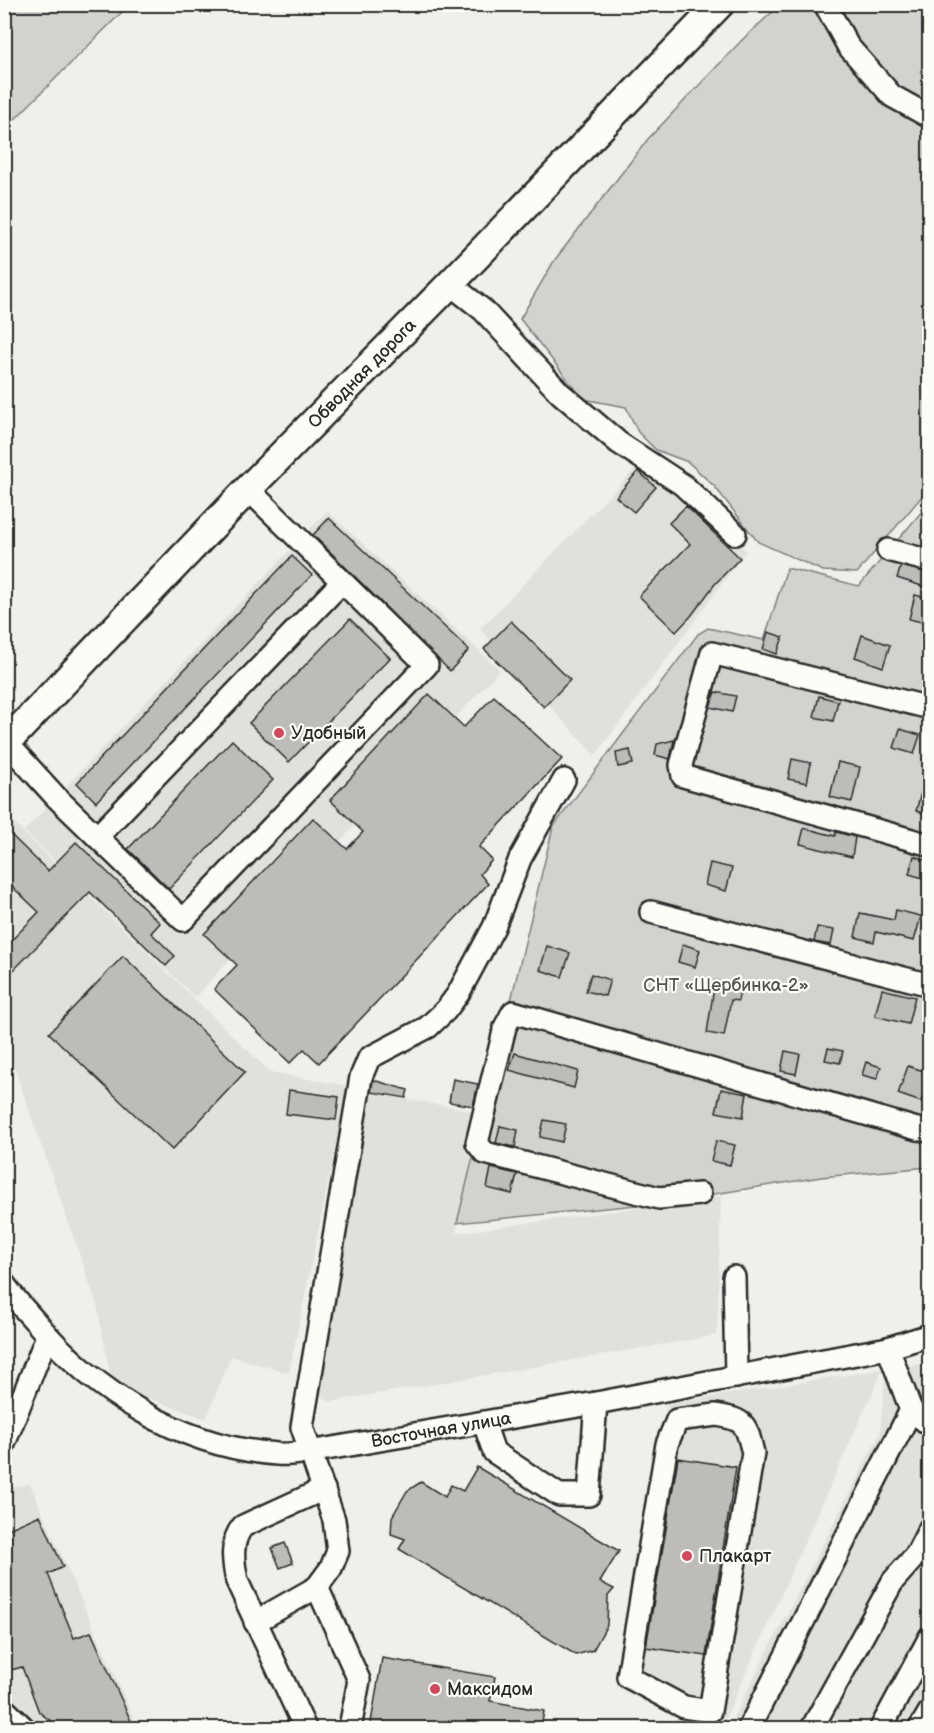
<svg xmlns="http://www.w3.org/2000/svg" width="934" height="1733" font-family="'Balsamiq Sans',sans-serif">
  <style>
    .built { fill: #e1e0dc }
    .green { fill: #d3d2cf; stroke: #7f7e7d; stroke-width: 1.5 }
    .building { fill: #bdbcb8; stroke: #2b2b2b; stroke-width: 1.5 }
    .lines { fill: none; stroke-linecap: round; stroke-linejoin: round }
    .minor-casing { stroke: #2b2b2b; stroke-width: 26 }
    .major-casing { stroke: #2b2b2b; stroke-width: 32 }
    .minor { stroke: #fdfcf7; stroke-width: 21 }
    .major { stroke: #fdfcf7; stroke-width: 27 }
    .poi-dot { fill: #d1495b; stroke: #fdfcf7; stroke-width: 2 }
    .labels { text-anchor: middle; stroke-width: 4.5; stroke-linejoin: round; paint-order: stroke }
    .street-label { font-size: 18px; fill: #2b2b2b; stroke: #fdfcf7 }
    .poi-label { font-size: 18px; fill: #2b2b2b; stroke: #fdfcf7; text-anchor: start }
    .park-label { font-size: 18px; fill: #555554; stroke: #fdfcf7 }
  </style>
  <rect width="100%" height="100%" fill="#f0efeb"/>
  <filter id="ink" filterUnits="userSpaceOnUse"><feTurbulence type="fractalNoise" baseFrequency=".0167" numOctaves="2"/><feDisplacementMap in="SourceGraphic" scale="12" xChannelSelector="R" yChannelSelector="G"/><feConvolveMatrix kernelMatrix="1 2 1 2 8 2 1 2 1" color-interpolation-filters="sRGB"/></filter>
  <g filter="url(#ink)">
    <!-- built -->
    <g class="built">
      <path d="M642,462L746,551L595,756L480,629Z"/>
      <path d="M327,511L500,670L195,997L24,831Z"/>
      <path d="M14,823L270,1072L348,1086L289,1373L231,1356L206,1419L137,1394L111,1379L97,1305L5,1041L4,833Z"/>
      <path d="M369,1093L481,1112L456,1233L721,1196L717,1335L330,1402L319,1394Z"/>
      <path d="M929,1363V1728H728L880,1434L886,1369Z"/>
      <path d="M883,1369L721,1728H709L620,1676L667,1404Z"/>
      <path d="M30,1484L138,1728H5L4,1489Z"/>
    </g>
    <!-- green -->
    <g class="green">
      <path d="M5,4L129,5L5,129L4,5Z"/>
      <path d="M780,5H816L929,123V488L857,573L823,571L758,542L715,487L688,462L656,450L638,432L626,407L583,399L520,319L554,261L648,139L743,39Z"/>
      <path d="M832,5H929V108L890,82L849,35Z"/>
      <path d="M929,503V1167L821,1177L657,1203L457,1223L553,827L698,634L708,628L764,640L787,568L859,586Z"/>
    </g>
    <!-- building -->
    <g class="building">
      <path d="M638,471L656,487L634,512L616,497Z"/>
      <path d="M686,506L740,558L715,584L691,616L676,632L639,596L690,544L669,523Z"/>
      <path d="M329,518L469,650L450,671L313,535Z"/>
      <path d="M292,556L312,575L96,802L77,783Z"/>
      <path d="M901,566L929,573L925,587L897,578Z"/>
      <path d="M915,595L928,598L927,607L930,608V624L909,619Z"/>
      <path d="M350,619L390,658L289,762L249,723Z"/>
      <path d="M511,621L570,680L544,707L484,649Z"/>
      <path d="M768,632L783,637L777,654L763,649Z"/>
      <path d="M862,635L890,645L883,667L855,657Z"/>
      <path d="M715,692L736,696L732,712L710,707Z"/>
      <path d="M429,694L464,727L494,696L562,759L479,847L492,860L480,874L488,884L319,1063L304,1049L290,1063L214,989L237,965L204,934L313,818L347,849L363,832L330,800Z"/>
      <path d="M819,696L838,701L833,721L814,717Z"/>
      <path d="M900,729L920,735L914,754L894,748Z"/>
      <path d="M232,740L273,780L169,889L128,849Z"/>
      <path d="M674,740L670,759L655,755L657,744Z"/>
      <path d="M630,750L633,764L618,767L616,753Z"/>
      <path d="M792,759L811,763L807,783L788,779Z"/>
      <path d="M838,762L860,767L852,802L830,797Z"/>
      <path d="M926,775L930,776V815L916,811Z"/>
      <path d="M804,828L835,836L836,832L855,837L852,857L800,844Z"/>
      <path d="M10,834L48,871L76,842L160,923L151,933L175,956L166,966L90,892L4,980V948L39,912L4,879V840Z"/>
      <path d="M914,856L930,861V880L909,874Z"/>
      <path d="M710,863L732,868L726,891L705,885Z"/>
      <path d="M896,910L921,916L914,941L876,932L874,942L855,937L860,913L894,920Z"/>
      <path d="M817,927L834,930L831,945L814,942Z"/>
      <path d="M683,944L700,950L695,967L678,962Z"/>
      <path d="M547,946L570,953L562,977L540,970Z"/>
      <path d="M123,956L245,1072L172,1150L49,1033Z"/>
      <path d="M591,974L610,980L605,996L586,991Z"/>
      <path d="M715,981L741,986L738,1001L731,1000L724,1036L707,1033Z"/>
      <path d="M882,989L915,997L908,1024L875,1016Z"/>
      <path d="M828,1048L843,1051L840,1063L825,1060Z"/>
      <path d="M785,1051L800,1054L796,1074L781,1071Z"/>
      <path d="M515,1053L578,1071L574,1088L509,1070Z"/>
      <path d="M866,1062L881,1067L877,1079L862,1075Z"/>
      <path d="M908,1066L930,1073L921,1102L898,1094Z"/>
      <path d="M453,1079L478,1084L473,1106L449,1102Z"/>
      <path d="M373,1080L408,1090L406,1098L371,1092Z"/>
      <path d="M721,1089L747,1094L743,1117L716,1112Z"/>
      <path d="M289,1090L339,1097L336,1120L286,1114Z"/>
      <path d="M544,1120L566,1124L562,1142L540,1137Z"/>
      <path d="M500,1126L518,1130L515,1147L496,1143Z"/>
      <path d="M716,1141L735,1145L730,1165L711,1161Z"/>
      <path d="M491,1168L517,1174L512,1194L487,1188Z"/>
      <path d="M678,1458L736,1467L706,1656L646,1647Z"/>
      <path d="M477,1467L619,1551L600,1582L614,1589L608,1596L607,1625L593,1650L576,1655L399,1549L405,1539L391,1534L392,1517L407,1491L421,1482L445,1497L451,1485L463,1491Z"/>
      <path d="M40,1515L63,1567L48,1574L74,1638L91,1632L134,1728H60L39,1712L22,1667L4,1672V1531Z"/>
      <path d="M285,1543L293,1563L280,1568L272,1548Z"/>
      <path d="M382,1658L495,1677L490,1701L544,1711L541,1728H370Z"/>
    </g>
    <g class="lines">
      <defs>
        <g id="minor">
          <path d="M825,4L848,46L892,96L930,117"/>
          <path d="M450,284L483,310L560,393L619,443L683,485L735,534"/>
          <path d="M888,550L930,561"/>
          <path d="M930,708L712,653L681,765L683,776L930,845"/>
          <path d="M7,743L56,797L183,920L427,665L248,489"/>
          <path d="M97,837L342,582"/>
          <path d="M651,912L930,985"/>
          <path d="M700,1194L659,1198L485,1153L477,1143L505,1027L513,1012L917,1129L930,1131"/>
          <path d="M734,1277L736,1377"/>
          <path id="s1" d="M4,1284C13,1297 24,1309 34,1320C95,1393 181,1447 277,1454C288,1455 299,1453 309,1452L596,1403L888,1348L930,1335"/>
          <path d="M888,1348L911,1410L930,1425"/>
          <path d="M716,1415C747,1420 746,1425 753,1453L710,1711L684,1707L628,1677L667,1444L677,1420Z"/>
          <path d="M484,1423L494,1452L559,1495H589L596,1403"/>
          <path d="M4,1444L47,1336"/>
          <path d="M317,1587L359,1680L350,1728"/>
          <path d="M255,1622L317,1587L331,1568L338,1551L334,1520L302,1427L361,1077L369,1058L428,1027L446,1010L458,994L494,927L520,859L564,780"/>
          <path d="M4,1709L24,1728"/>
          <path d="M305,1728L237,1581C233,1562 230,1541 243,1526L324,1489"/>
          <path d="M749,1728L911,1410"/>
          <path d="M812,1728L893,1581L916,1555L930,1528"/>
          <path d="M881,1728L930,1637"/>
          <path d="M920,1728L930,1711"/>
        </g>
        <g id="major">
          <path id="s2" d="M4,745L248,489L450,284L720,4"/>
        </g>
      </defs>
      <!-- minor casing -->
      <use href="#minor" class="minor-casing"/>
      <!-- major casing -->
      <use href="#major" class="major-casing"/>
      <!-- minor -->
      <use href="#minor" class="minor"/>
      <!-- major -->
      <use href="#major" class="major"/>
    </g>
  </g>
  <!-- markers -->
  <g class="poi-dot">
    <circle cx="279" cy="733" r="6"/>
    <circle cx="687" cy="1556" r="6"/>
    <circle cx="435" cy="1689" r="6"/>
  </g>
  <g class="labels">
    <!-- street labels -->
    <g class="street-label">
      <text dy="6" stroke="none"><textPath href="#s2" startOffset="516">Обводная дорога</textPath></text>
      <text dy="6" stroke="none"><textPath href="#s1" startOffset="498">Восточная улица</textPath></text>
    </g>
    <!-- poi labels -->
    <g class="poi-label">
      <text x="291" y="739">Удобный</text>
      <text x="699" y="1562">Плакарт</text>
      <text x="447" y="1695">Максидом</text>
    </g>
    <!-- park labels -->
    <g class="park-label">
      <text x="726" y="991">СНТ «Щербинка-2»</text>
    </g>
  </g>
  <!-- margin -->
  <rect width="934" height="1733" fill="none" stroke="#fdfcf7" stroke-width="24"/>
  <rect x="12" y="12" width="910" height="1709" fill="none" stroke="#2b2b2b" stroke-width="2" filter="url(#ink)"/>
</svg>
